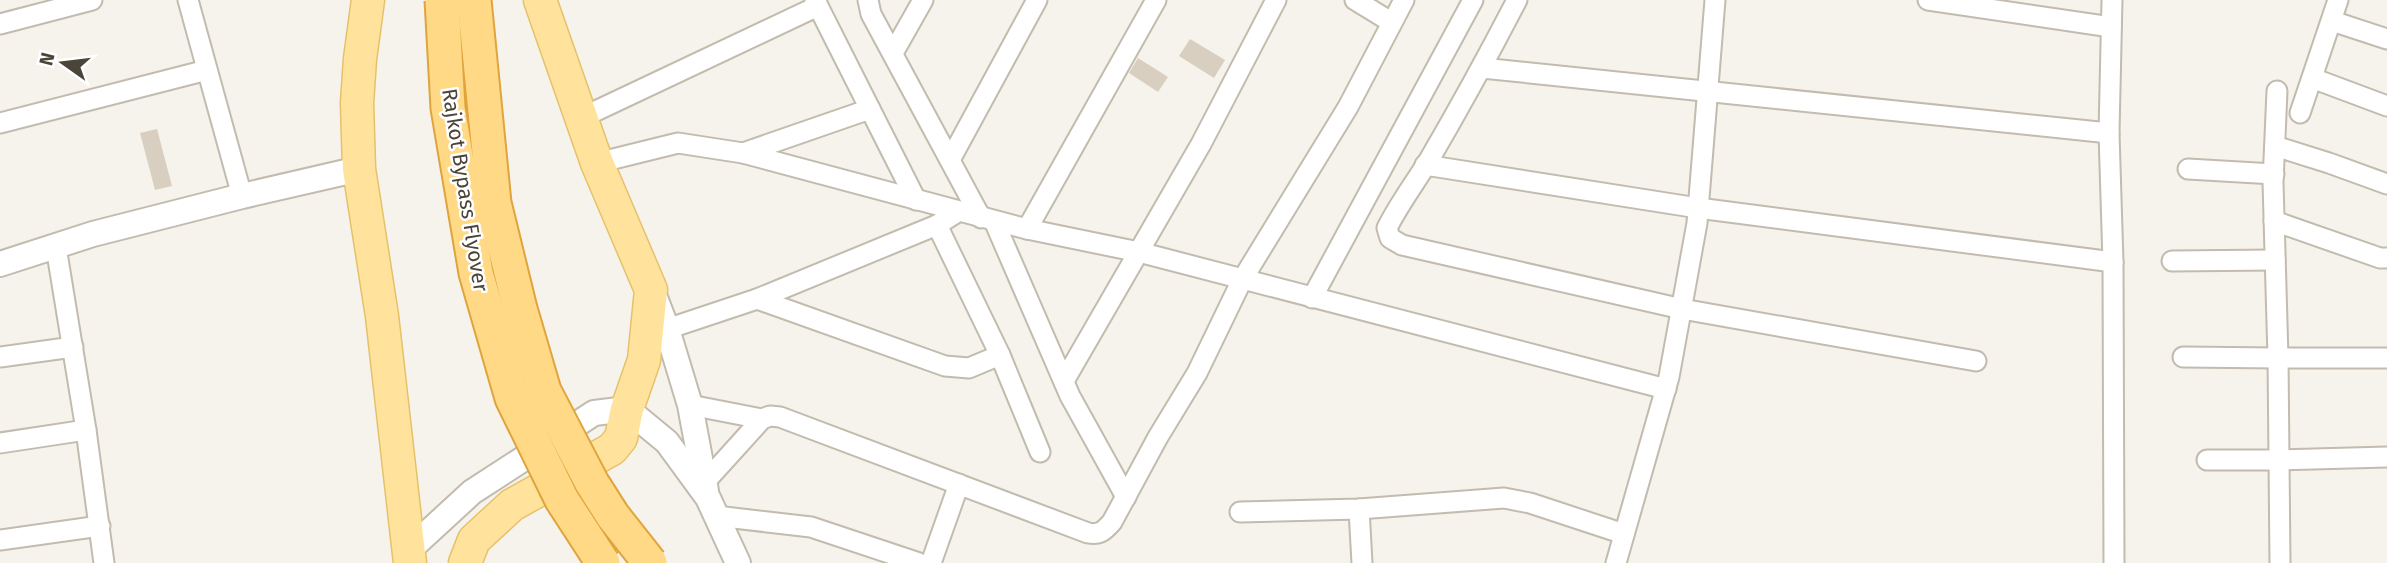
<svg xmlns="http://www.w3.org/2000/svg" width="2387" height="563" font-family="'Fira Sans',sans-serif">
  <style>
    .building { fill: #d8cfc1 }
    .lines { fill: none; stroke-linecap: round; stroke-linejoin: round }
    .minor-casing { stroke: #c2bbae; stroke-width: 23 }
    .tertiary-casing { stroke: #c2bbae; stroke-width: 28 }
    .primary-casing { stroke: #e6c16a; stroke-width: 35 }
    .minor { stroke: #fff; stroke-width: 19 }
    .tertiary { stroke: #fff; stroke-width: 24 }
    .primary { stroke: #ffe39c; stroke-width: 32 }
    .trunk-bridge-casing { stroke: #e0a43c; stroke-width: 37; stroke-linecap: butt }
    .trunk-bridge { stroke: #ffd985; stroke-width: 33 }
    .labels { text-anchor: middle; stroke-width: 5; stroke-linejoin: round; paint-order: stroke }
    .street-label { font-size: 21px; fill: #4b4439; stroke: #fff }
  </style>
  <rect width="100%" height="100%" fill="#f6f3ec"/>
  <!-- building -->
  <g class="building">
    <path d="M1190,39L1225,60L1214,78L1179,56Z"/>
    <path d="M1138,58L1168,77L1158,92L1129,73Z"/>
    <path d="M157,129L172,186L155,190L140,133Z"/>
  </g>
  <g class="lines">
    <defs>
      <g id="minor">
        <path d="M188,0L242,196"/>
        <path d="M868,0L871,14L981,218"/>
        <path d="M1355,0L1391,22"/>
        <path d="M1517,0C1489,54 1460,107 1429,160C1415,183 1399,204 1387,228L1390,238L1402,245L1682,309L1976,361"/>
        <path d="M1928,0L2111,27"/>
        <path d="M2112,0L2109,133L2113,262L2114,563"/>
        <path d="M2332,21L2387,39"/>
        <path d="M0,24L92,0"/>
        <path d="M893,53L923,0"/>
        <path d="M1482,68L2109,133"/>
        <path d="M2312,78L2387,106"/>
        <path d="M870,109L916,200"/>
        <path d="M2300,113L2338,0"/>
        <path d="M581,118L818,6"/>
        <path d="M0,123L207,70"/>
        <path d="M2275,146L2329,163L2387,184"/>
        <path d="M743,153L870,109L815,0"/>
        <path d="M950,160L1037,0"/>
        <path d="M597,163L678,143L743,153L1027,229L1139,252L1666,389"/>
        <path d="M1425,165L1698,208L2113,262"/>
        <path d="M2188,169L2274,174"/>
        <path d="M994,221L1070,396L1126,497"/>
        <path d="M2274,221L2380,258H2387"/>
        <path d="M937,225L1000,355L1040,452"/>
        <path d="M1027,229L1156,0"/>
        <path d="M56,247L86,430L104,563"/>
        <path d="M2172,261L2275,260"/>
        <path d="M1312,298L1473,0"/>
        <path d="M757,299L945,366L969,368L1000,355"/>
        <path d="M667,329L757,299L937,225L959,211"/>
        <path d="M0,357L73,347"/>
        <path d="M2183,357L2278,358L2273,182L2277,91"/>
        <path d="M1064,381L1201,144L1276,0"/>
        <path d="M690,405L762,419"/>
        <path d="M0,443L86,430"/>
        <path d="M2207,460H2279L2387,457"/>
        <path d="M705,482L762,419L770,416L780,417L1088,533C1100,535 1104,531 1112,522L1158,437L1197,373L1242,280L1348,107L1404,0"/>
        <path d="M1359,509L1362,563"/>
        <path d="M1240,512L1359,509L1504,498L1530,503L1624,534"/>
        <path d="M716,516L811,527L919,563"/>
        <path d="M0,540L100,526"/>
        <path d="M931,563L959,484"/>
        <path d="M1616,563L1669,377L1697,223L1715,0"/>
        <path d="M2280,563L2278,358H2387"/>
      </g>
      <g id="tertiary">
        <path d="M0,264L93,234L242,196L359,169"/>
        <path d="M652,290L667,329L690,405L706,491"/>
        <path d="M409,550L472,492L594,413L627,409L667,442L708,498L738,563"/>
      </g>
      <g id="primary">
        <path d="M368,0L360,59L357,103L359,169L382,316L410,563"/>
        <path d="M465,563L474,540L512,505L612,449L621,438L627,409L644,360L651,290L597,163L540,0"/>
      </g>
    </defs>
    <!-- minor casing -->
    <use href="#minor" class="minor-casing"/>
    <!-- tertiary casing -->
    <use href="#tertiary" class="tertiary-casing"/>
    <!-- primary casing -->
    <use href="#primary" class="primary-casing"/>
    <!-- minor -->
    <use href="#minor" class="minor"/>
    <!-- tertiary -->
    <use href="#tertiary" class="tertiary"/>
    <!-- primary -->
    <use href="#primary" class="primary"/>
    <defs>
      <g id="trunk-bridge">
        <path d="M442,0L448,108L476,273L512,398L562,500L603,563"/>
        <path d="M474,0L494,203L520,309L544,391L592,483L613,516L650,563"/>
      </g>
    </defs>
    <!-- trunk-bridge casing -->
    <use href="#trunk-bridge" class="trunk-bridge-casing"/>
    <!-- trunk-bridge -->
    <use href="#trunk-bridge" class="trunk-bridge"/>
  </g>
  <g class="labels">
    <!-- street labels -->
    <g class="street-label">
      <text transform="translate(465 190) rotate(81)" y="7">Rajkot Bypass Flyover</text>
    </g>
  </g>
  <!-- north arrow -->
  <g transform="translate(63 63) rotate(284)" stroke="#ffffff" stroke-width="5" paint-order="stroke">
  <path d="M0-5L12 26L0 18L-12 26Z" fill="#4b4439"/>
  <text y="-10" font-size="19" font-weight="bold" text-anchor="middle" fill="#4b4439">N</text>
  </g>
</svg>
